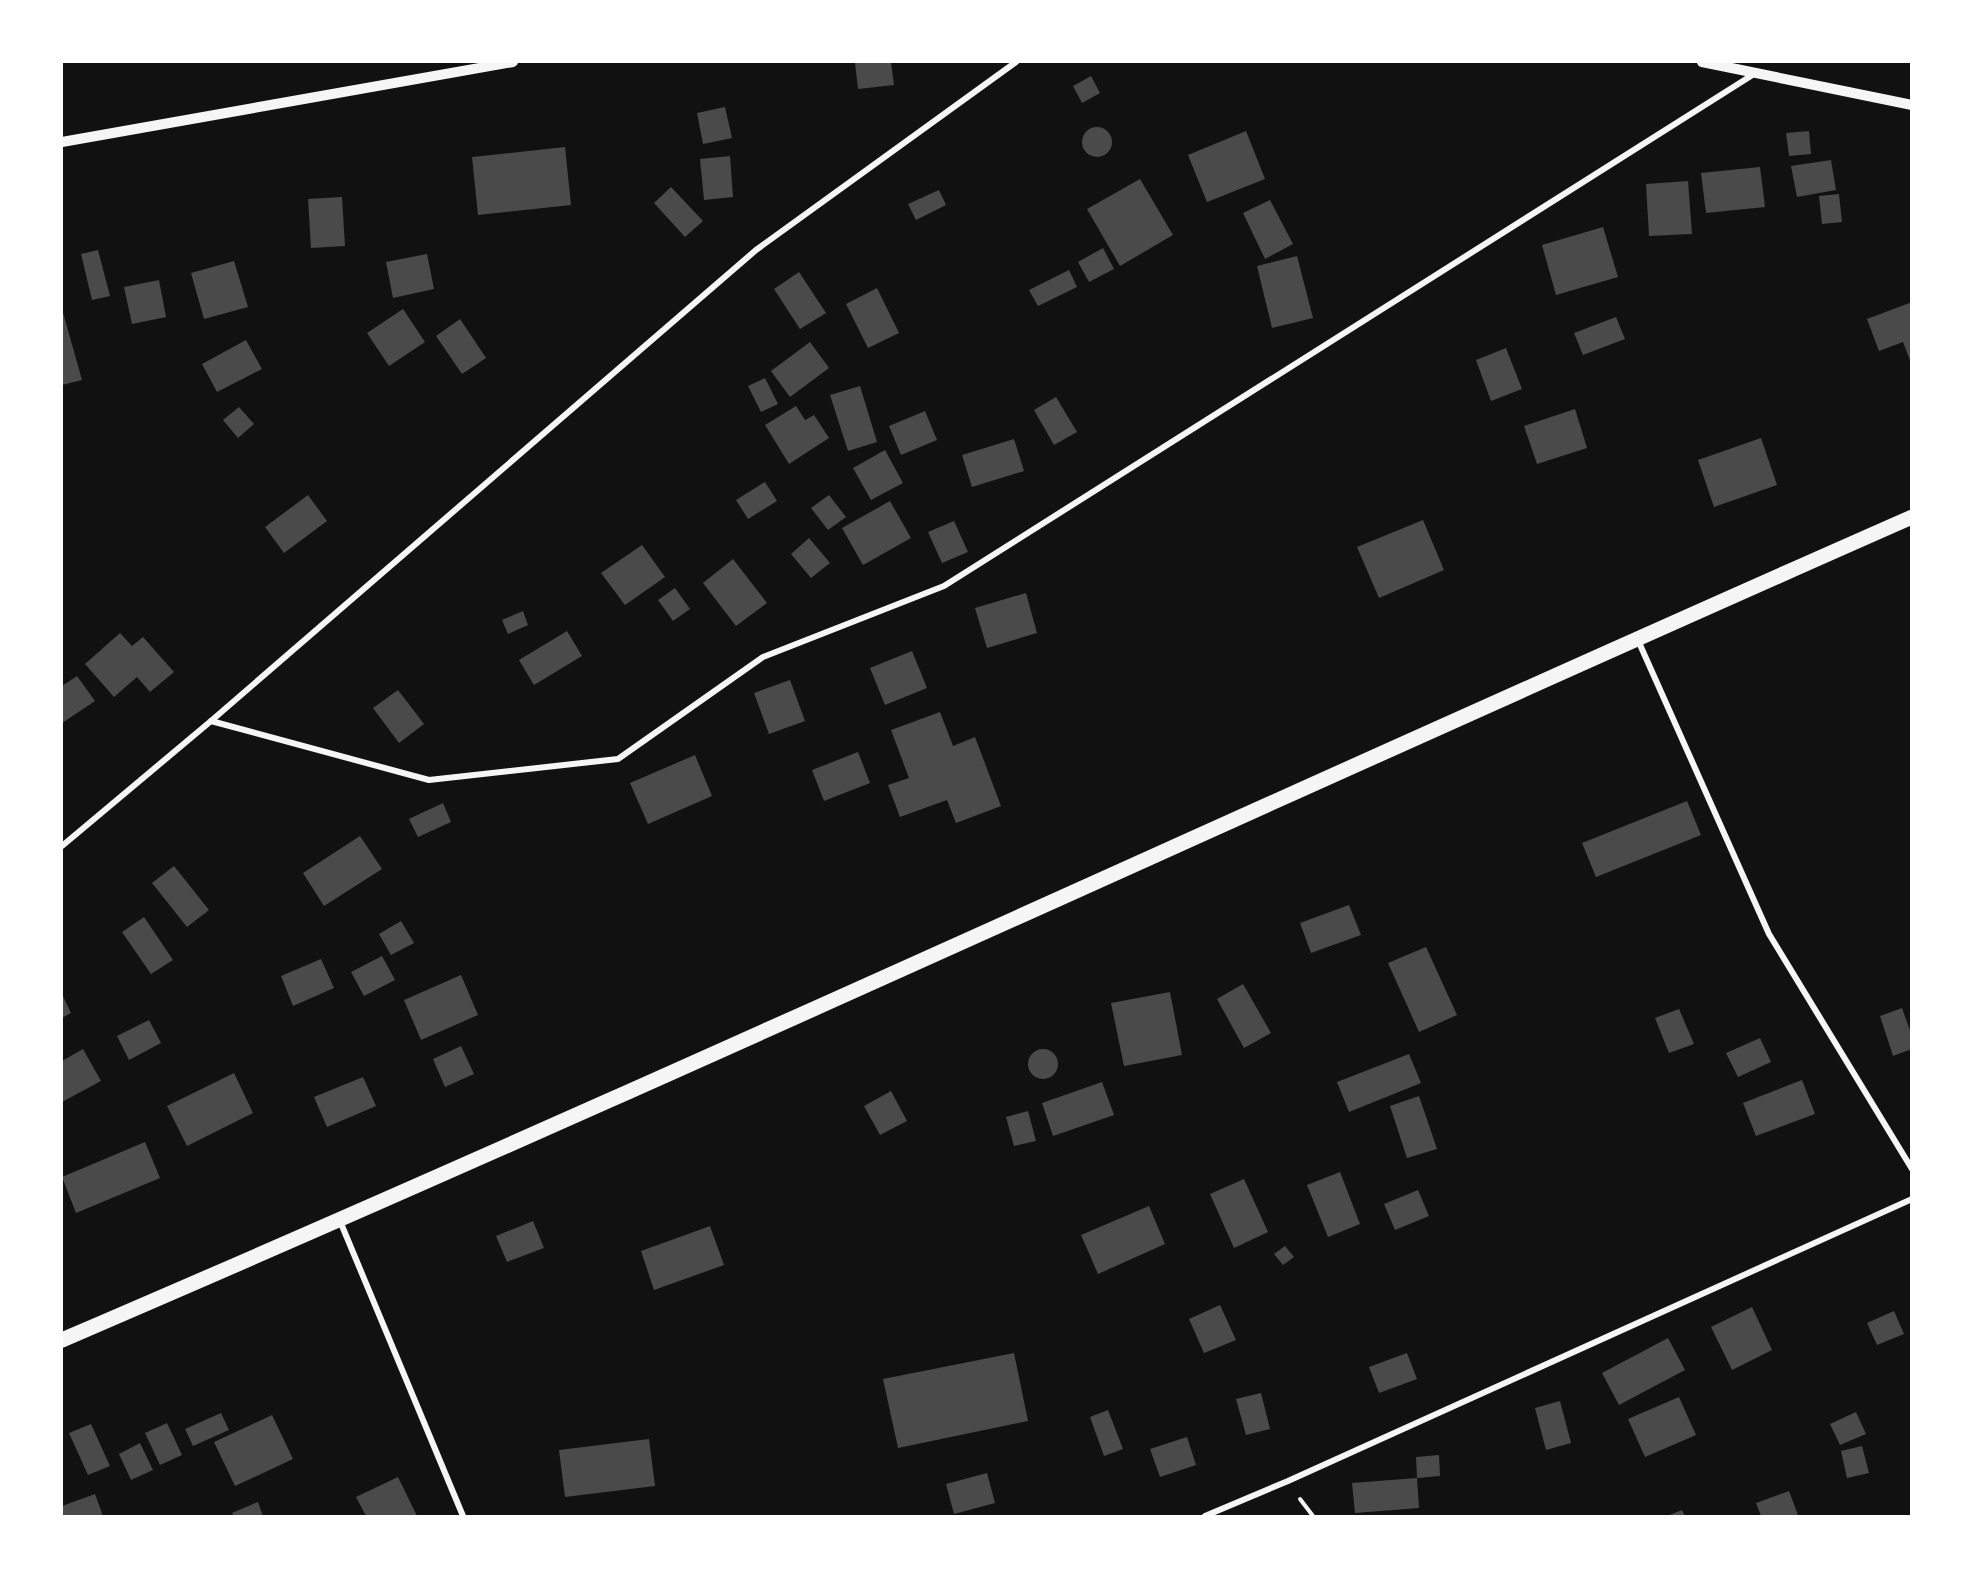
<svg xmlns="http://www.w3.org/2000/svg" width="1973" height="1578" font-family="Lora,serif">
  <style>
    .building { fill: #4a4a4a }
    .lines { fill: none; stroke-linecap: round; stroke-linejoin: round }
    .path { stroke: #f5f5f5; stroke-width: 4 }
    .minor { stroke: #f5f5f5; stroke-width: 6 }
    .tertiary { stroke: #f5f5f5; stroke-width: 10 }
    .primary { stroke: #f5f5f5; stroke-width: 15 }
  </style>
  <rect width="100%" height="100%" fill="#111"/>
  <!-- building -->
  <g class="building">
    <path d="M865,62H891L894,85L858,89L855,63Z"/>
    <path d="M1091,76L1100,93L1082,103L1073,86Z"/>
    <path d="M725,107L732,138L703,144L697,113Z"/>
    <circle cx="1097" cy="142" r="15"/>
    <path d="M1246,131L1265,179L1207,202L1188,155Z"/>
    <path d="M1809,131L1811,154L1789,156L1786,133Z"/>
    <path d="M565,147L571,205L478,215L472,157Z"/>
    <path d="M730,156L733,197L704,200L700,159Z"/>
    <path d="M1831,160L1836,190L1797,197L1791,166Z"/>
    <path d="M1760,167L1765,207L1706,213L1701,173Z"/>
    <path d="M1140,179L1173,235L1120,266L1087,209Z"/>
    <path d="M1688,181L1692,234L1649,236L1646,184Z"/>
    <path d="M671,187L703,221L685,237L654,203Z"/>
    <path d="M939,190L946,205L916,220L908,204Z"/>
    <path d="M1839,194L1842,222L1822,224L1819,196Z"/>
    <path d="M342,197L345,246L311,248L308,199Z"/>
    <path d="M1270,200L1293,244L1265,259L1243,213Z"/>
    <path d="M1603,227L1618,277L1556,295L1542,245Z"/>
    <path d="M1103,248L1114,269L1089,282L1078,262Z"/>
    <path d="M98,250L110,296L92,300L81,254Z"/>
    <path d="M427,254L434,289L393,298L386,262Z"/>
    <path d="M1297,256L1313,318L1272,328L1257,266Z"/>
    <path d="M234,261L248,307L204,319L191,273Z"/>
    <path d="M1069,270L1077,287L1038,306L1029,290Z"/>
    <path d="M799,272L826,313L800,329L774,289Z"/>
    <path d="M159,280L166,317L132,324L124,287Z"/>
    <path d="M877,288L899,333L868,348L846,304Z"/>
    <path d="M1912,302V363H1911L1903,342L1879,351L1867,319Z"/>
    <path d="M62,309L82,380L62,385Z"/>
    <path d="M403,309L425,342L389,366L367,333Z"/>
    <path d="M1616,317L1625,339L1583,355L1574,333Z"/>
    <path d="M460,319L486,358L462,374L436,336Z"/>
    <path d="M246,340L262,369L217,392L202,364Z"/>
    <path d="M810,342L829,368L790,397L771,371Z"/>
    <path d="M1506,348L1522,389L1491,401L1476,360Z"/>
    <path d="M765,378L778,404L761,412L748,386Z"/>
    <path d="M860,386L877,442L848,451L830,395Z"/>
    <path d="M1056,397L1077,432L1054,445L1034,410Z"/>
    <path d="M796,406L805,420L814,415L829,438L789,464L765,425Z"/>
    <path d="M239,407L254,424L238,438L223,420Z"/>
    <path d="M1575,409L1587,448L1537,464L1524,426Z"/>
    <path d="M925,411L937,440L901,455L889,426Z"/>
    <path d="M1761,438L1777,485L1714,507L1698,460Z"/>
    <path d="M1014,439L1024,471L972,487L962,455Z"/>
    <path d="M885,450L903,483L871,500L853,468Z"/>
    <path d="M765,482L777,501L748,519L736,500Z"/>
    <path d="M308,495L327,521L284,553L265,527Z"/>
    <path d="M829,495L846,517L828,530L811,508Z"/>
    <path d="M890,501L911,538L863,565L842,528Z"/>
    <path d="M1423,520L1444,570L1379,598L1357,547Z"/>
    <path d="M954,521L968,552L942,563L928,532Z"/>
    <path d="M809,538L830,563L811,578L791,554Z"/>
    <path d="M642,545L665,577L625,605L601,573Z"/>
    <path d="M733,559L767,603L736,626L703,583Z"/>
    <path d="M675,588L690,609L673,621L658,600Z"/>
    <path d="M1026,593L1037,633L987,648L975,608Z"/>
    <path d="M523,611L528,625L508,634L502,620Z"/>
    <path d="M567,631L582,656L534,685L519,660Z"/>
    <path d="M120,633L132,646L143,637L174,672L150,692L137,677L114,697L85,664Z"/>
    <path d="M912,651L927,688L885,705L870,668Z"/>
    <path d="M77,676L95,701L62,723V686Z"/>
    <path d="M790,680L805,721L769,734L754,693Z"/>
    <path d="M398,690L424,724L399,743L373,708Z"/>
    <path d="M940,712L953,746L975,737L1001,806L956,823L947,800L900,817L888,785L909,778L891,730Z"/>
    <path d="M858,752L870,783L824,801L812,770Z"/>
    <path d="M695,755L712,796L648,824L630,783Z"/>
    <path d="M1687,801L1701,835L1596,877L1582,843Z"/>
    <path d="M443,803L451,822L418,837L409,819Z"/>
    <path d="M360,836L382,869L324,906L303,873Z"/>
    <path d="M174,866L209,910L187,927L152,883Z"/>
    <path d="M1349,905L1361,935L1311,953L1300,923Z"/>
    <path d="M144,917L173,960L151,974L122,932Z"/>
    <path d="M401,921L414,943L391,955L379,934Z"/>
    <path d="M1426,947L1457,1015L1419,1032L1388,963Z"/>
    <path d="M382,956L395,980L364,996L351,972Z"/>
    <path d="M321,959L334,988L293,1006L281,976Z"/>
    <path d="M461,975L478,1015L421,1040L404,1000Z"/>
    <path d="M1243,984L1271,1033L1244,1048L1217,999Z"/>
    <path d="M1170,992L1182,1055L1124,1066L1111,1003Z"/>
    <path d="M62,994L71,1013L62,1018Z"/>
    <path d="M1902,1008L1912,1036V1049L1893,1056L1880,1016Z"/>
    <path d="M1679,1009L1694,1044L1669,1053L1655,1018Z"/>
    <path d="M149,1020L161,1043L129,1060L117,1036Z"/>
    <path d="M1760,1038L1771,1062L1738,1077L1726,1053Z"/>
    <path d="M461,1046L474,1074L445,1087L433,1059Z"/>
    <path d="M83,1049L101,1081L62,1102V1061Z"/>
    <circle cx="1043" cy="1064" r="15"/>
    <path d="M1409,1054L1421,1083L1349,1112L1337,1082Z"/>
    <path d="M234,1073L253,1113L187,1146L167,1106Z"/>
    <path d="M363,1077L376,1106L327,1127L314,1097Z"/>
    <path d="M1802,1080L1815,1114L1756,1136L1743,1103Z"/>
    <path d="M1102,1082L1114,1115L1053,1136L1042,1103Z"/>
    <path d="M891,1091L907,1121L880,1135L864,1106Z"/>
    <path d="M1419,1096L1437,1149L1407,1158L1390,1106Z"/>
    <path d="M1028,1111L1036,1141L1014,1146L1006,1117Z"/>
    <path d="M145,1142L160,1178L76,1213L62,1177Z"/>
    <path d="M1340,1172L1360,1224L1328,1237L1307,1185Z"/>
    <path d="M1244,1179L1268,1232L1234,1248L1210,1194Z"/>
    <path d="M1418,1190L1429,1216L1395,1230L1384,1204Z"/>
    <path d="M1149,1206L1165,1244L1098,1274L1081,1235Z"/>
    <path d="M533,1221L544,1248L507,1262L496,1236Z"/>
    <path d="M710,1226L724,1265L654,1290L641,1251Z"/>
    <path d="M1285,1246L1294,1257L1283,1265L1274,1254Z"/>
    <path d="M1220,1305L1236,1340L1204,1353L1189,1319Z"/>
    <path d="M1752,1307L1772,1350L1732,1370L1711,1327Z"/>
    <path d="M1894,1311L1904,1334L1877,1345L1867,1323Z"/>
    <path d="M1668,1338L1685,1370L1619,1405L1602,1373Z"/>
    <path d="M1014,1353L1028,1421L898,1448L883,1379Z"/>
    <path d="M1407,1353L1417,1379L1379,1393L1369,1367Z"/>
    <path d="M1261,1393L1270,1429L1246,1435L1236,1399Z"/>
    <path d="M1679,1397L1696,1435L1645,1457L1628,1419Z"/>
    <path d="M1560,1401L1571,1443L1546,1450L1535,1408Z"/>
    <path d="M1108,1410L1123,1449L1104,1456L1090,1417Z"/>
    <path d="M1856,1412L1866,1434L1840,1445L1830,1424Z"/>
    <path d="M221,1413L229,1430L193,1446L185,1429Z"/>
    <path d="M272,1415L293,1459L235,1486L214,1442Z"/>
    <path d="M167,1423L182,1455L160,1465L145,1433Z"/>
    <path d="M91,1424L110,1466L88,1475L69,1433Z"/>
    <path d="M1187,1437L1196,1465L1160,1477L1150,1449Z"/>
    <path d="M649,1439L655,1486L565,1497L559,1450Z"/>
    <path d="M140,1443L153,1470L131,1480L119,1454Z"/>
    <path d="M1862,1446L1869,1473L1847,1478L1841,1451Z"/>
    <path d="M1439,1455L1440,1476L1417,1478L1419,1508L1355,1513L1352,1483L1417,1478L1416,1457Z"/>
    <path d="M987,1473L995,1503L954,1514L946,1484Z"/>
    <path d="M398,1477L417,1516H366L356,1497Z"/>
    <path d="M1789,1491L1798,1515L1761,1516L1756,1503Z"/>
    <path d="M95,1494L103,1516H62V1506Z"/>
    <path d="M258,1502L263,1516H234L232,1513Z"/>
    <path d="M1682,1510L1685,1516H1667Z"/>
  </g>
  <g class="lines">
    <!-- path -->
    <path class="path" d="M1300,1499L1313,1516"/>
    <!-- minor -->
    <g class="minor">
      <path d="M1637,638L1769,934L1912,1169"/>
      <path d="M211,721L429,780L618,759L763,657L944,586L1754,74"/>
      <path d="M62,846L211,721L756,250L1016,62"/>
      <path d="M340,1221L463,1516"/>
      <path d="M1205,1516L1288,1481L1912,1199"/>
    </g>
    <!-- tertiary -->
    <g class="tertiary">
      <path d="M1702,62L1912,105"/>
      <path d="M62,142L513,62"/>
    </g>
    <!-- primary -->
    <path class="primary" d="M62,1340C682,1074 1294,789 1912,517"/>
  </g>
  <!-- border -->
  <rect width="1973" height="1578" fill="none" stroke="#ffffff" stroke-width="126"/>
</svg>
